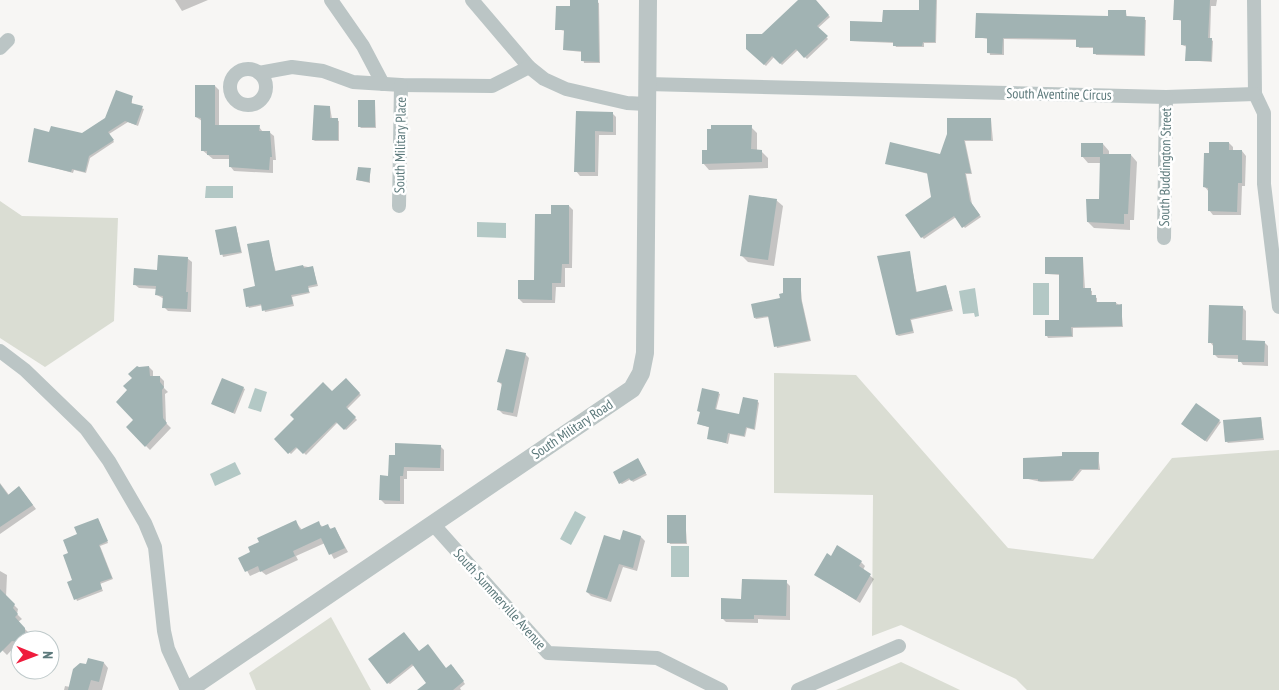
<svg xmlns="http://www.w3.org/2000/svg" width="1279" height="690" font-family="'PT Sans Narrow',sans-serif">
  <style>
    .green { fill: #daddd3 }
    .water { fill: #b3c8c5 }
    .shadow { fill: #0003 }
    .building { fill: #a1b3b3 }
    .lines { fill: none; stroke-linecap: round; stroke-linejoin: round }
    .minor { stroke: #bbc5c5; stroke-width: 14 }
    .tertiary { stroke: #bbc5c5; stroke-width: 18 }
    .labels { text-anchor: middle; stroke-width: 5; stroke-linejoin: round; paint-order: stroke }
    .street-label { font-size: 14px; fill: #5c797b; stroke: #fff }
  </style>
  <rect width="100%" height="100%" fill="#f7f6f4"/>
  <!-- green -->
  <g class="green">
    <path d="M0,201L22,216L118,218L114,321L45,367L0,338Z"/>
    <path d="M774,373L856,375L1008,548L1093,559L1172,458L1279,450V690H1027L1016,679L901,625L872,636L873,495L774,493Z"/>
    <path d="M331,617L371,690H256L249,673Z"/>
    <path d="M901,662L960,690H836Z"/>
  </g>
  <!-- water -->
  <g class="water">
    <path d="M206,186H233V198H205Z"/>
    <path d="M477,222L506,223V238L477,237Z"/>
    <rect x="1033" y="283" width="16" height="32"/>
    <path d="M975,288L979,316L975,317L974,313L963,314L959,291Z"/>
    <path d="M255,388L267,392L261,412L248,408Z"/>
    <path d="M235,462L241,474L215,486L210,474Z"/>
    <path d="M575,511L586,517L571,545L560,539Z"/>
    <rect x="671" y="546" width="18" height="31"/>
  </g>
  <!-- shadow -->
  <g class="shadow">
    <path d="M175,0H208L182,11Z"/>
    <path d="M571,0H591L599,3L600,63H584L582,52L564,50L565,31L557,29L571,7Z"/>
    <path d="M800,0H814L830,17L818,28L828,39L807,59L798,50L782,65L774,57L766,66L747,48Z"/>
    <path d="M920,0H937L936,43H924V47H896L894,43L851,41L884,23L920,12Z"/>
    <path d="M1175,0H1217L1216,6H1211L1210,39L1213,41L1212,62L1186,60L1187,47L1182,45V21L1175,19Z"/>
    <path d="M1126,12L1127,18L1146,20L1145,56L1096,55L1094,48H1079L1077,40L1004,39V55H990L988,39L977,37L1110,17Z"/>
    <path d="M215,86L219,90V126L259,127L263,132H269L274,136L276,160H273V173L234,171L230,166V159H213L202,150V121L196,117Z"/>
    <path d="M132,97V105L144,109L138,126L128,122L109,134L114,142L90,158L86,173L74,170L73,173L29,161L50,134L82,135L107,119Z"/>
    <path d="M375,102L376,128H361L359,126Z"/>
    <path d="M330,107L332,119L339,121V141H315L313,140Z"/>
    <path d="M577,112L612,113L616,117V135H599L598,176H580L576,171Z"/>
    <path d="M991,119L993,141H965L972,174H966L972,204L981,217L965,228L956,217L924,239L922,237L933,198L928,174L887,163L941,155Z"/>
    <path d="M751,127L757,133V151H761L768,158V168L709,170L703,163L708,152Z"/>
    <path d="M1229,143L1233,147V151H1242L1246,156L1245,186H1242L1241,215H1213L1209,210V192L1205,187L1210,154Z"/>
    <path d="M1103,144L1109,151V155H1131L1137,162L1134,220H1130V230L1094,228L1088,222L1100,200L1101,163H1088L1082,156Z"/>
    <path d="M370,170V183L357,180Z"/>
    <path d="M776,200L783,206L774,266L748,262L741,255Z"/>
    <path d="M569,206L573,210L572,268H565V287H556L555,303H523L519,299L535,282L552,215Z"/>
    <path d="M236,227L242,253L223,257L216,231Z"/>
    <path d="M268,241L276,272L303,266L313,268L318,286L308,288L310,293L292,297L294,306L265,312L263,305L249,308L248,306L257,287Z"/>
    <path d="M909,252L917,293L946,286L953,311L911,320L914,333L899,336L897,335Z"/>
    <path d="M187,258L192,262L191,312L168,311L164,307V299L157,295V289L139,288L134,284Z"/>
    <path d="M1083,258L1085,289L1092,291V296L1097,298V304L1116,303L1121,306L1123,327L1073,328V337L1048,338L1047,336L1061,321L1060,275L1047,274Z"/>
    <path d="M800,279L802,301L811,341L777,348L769,317L756,319L755,318L781,299Z"/>
    <path d="M1242,307L1246,311V342H1264L1268,346V366L1243,365L1239,359L1218,358L1214,354V347L1210,342Z"/>
    <path d="M525,354L529,358L517,417L503,414L499,410L503,386L499,382Z"/>
    <path d="M149,367L153,371V377H160L164,381V388L168,392L165,394L166,423L171,428L150,450L127,427L135,420Z"/>
    <path d="M346,380L361,395L347,409L357,420L346,430L338,422L306,455L298,447L291,454L275,439Z"/>
    <path d="M243,388L245,389L235,414L213,404Z"/>
    <path d="M718,393L720,394L716,410L740,416L757,401L759,403L755,430L747,428L745,437L730,434L728,444L709,438L711,428L699,424Z"/>
    <path d="M1261,418L1264,440L1228,443L1226,441Z"/>
    <path d="M1219,421L1221,422L1207,442L1184,426Z"/>
    <path d="M440,446L444,450V471H407V479H404V504H385L381,500L396,456Z"/>
    <path d="M1098,454L1100,470H1082L1073,481L1041,482L1024,478Z"/>
    <path d="M639,462L647,475L633,482L631,479L622,484L620,483Z"/>
    <path d="M0,483L9,495L23,492L36,509L0,534Z"/>
    <path d="M685,516L687,544H670L669,542Z"/>
    <path d="M98,519L108,543L100,546L113,579L100,584L103,591L77,601L69,582L74,580L79,535Z"/>
    <path d="M295,521L302,530L318,523L323,527L327,525L332,530L335,528L348,552L334,559L325,543L296,556L298,560L266,575L261,571L250,576L240,558L252,552L261,542Z"/>
    <path d="M641,537L645,541L637,571L623,567L611,602L591,596L587,592L621,541Z"/>
    <path d="M861,562L865,566L863,570L874,579L860,603L816,575Z"/>
    <path d="M0,571L7,575L6,597L18,609L17,614L22,619L18,622L29,633L28,640H20V645H16L7,655L0,648Z"/>
    <path d="M786,582L790,586V620L758,619V623L726,622L722,618L743,600Z"/>
    <path d="M419,653L446,670L453,667L465,684L460,688L461,690H419L428,683L414,665L390,684L388,683Z"/>
    <path d="M104,663L108,668L102,690H64L65,686L70,687L87,666Z"/>
  </g>
  <!-- building -->
  <g class="building">
    <path d="M570,0H598L599,62L581,61V51L563,50L564,30H555L556,6H570Z"/>
    <path d="M798,0H816L829,15L817,26L828,36L804,58L796,49L780,64L772,56L764,65L746,49V34H762Z"/>
    <path d="M919,0H936L935,42H923L922,46H893V42L850,41V21L882,22L883,10H919Z"/>
    <path d="M1174,0H1210L1208,38H1212L1211,61H1185L1186,45H1181V20H1173Z"/>
    <path d="M1108,10H1126V16L1145,17L1144,55L1093,54V47H1076V39L1027,38H1003L1002,54L987,53V38H975L976,13L1108,16Z"/>
    <path d="M195,85H215V125H260L259,131H270L272,157H270L269,170L229,167V155H207V151H201V118L195,117Z"/>
    <path d="M116,90L133,96L131,103L143,106L136,125L125,121L108,132L114,140L89,156L85,172L72,169L71,172L28,162L34,128L49,132L51,126L82,133L105,118Z"/>
    <rect x="358" y="100" width="17" height="27"/>
    <path d="M314,105L330,106V118H338V140H312Z"/>
    <path d="M576,111L613,112V132L595,131V172H574Z"/>
    <path d="M947,118H991V140H964L971,173H965L970,201L980,215L962,228L954,216L921,238L905,215L931,197L927,173L885,164L890,142L940,154L947,134Z"/>
    <path d="M711,125H752L751,149L762,150V162L702,164V150H707V129H711Z"/>
    <path d="M1209,142H1229V150H1242V183H1238L1237,212L1208,211V188L1203,187L1204,153H1209Z"/>
    <path d="M1081,143H1103V154H1131L1128,214H1124V224L1087,222L1086,199H1099L1100,157H1081Z"/>
    <path d="M358,167L371,168L369,182L356,180Z"/>
    <path d="M749,195L777,199L768,260L740,256Z"/>
    <path d="M551,205H569V264H562L561,283H552V300L518,299V280H534L535,214H551Z"/>
    <path d="M236,226L241,252L220,255L215,230Z"/>
    <path d="M269,240L275,271L303,265L304,268L313,266L317,284L308,286L309,292L291,295L293,304L262,311L261,304L246,307L243,289L255,286L247,244Z"/>
    <path d="M910,251L916,292L946,285L952,309L910,319L913,331L896,335L877,256Z"/>
    <path d="M158,255L188,257L186,292H188L187,309L162,308L163,296L155,295L156,286L133,285L134,268L157,270Z"/>
    <path d="M1045,257H1083V288H1091V295H1096V302H1116V305L1122,304V326L1071,327L1072,336H1045V320H1059V274H1045Z"/>
    <path d="M783,278H801V299L810,340L774,347L768,316L754,318L751,304L780,298L779,294L783,293Z"/>
    <path d="M1209,305L1243,306L1242,340L1265,341L1264,362H1238V355H1213V343H1208Z"/>
    <path d="M506,349L526,353L513,413L497,410L502,383L497,382Z"/>
    <path d="M137,366L139,367L149,366L150,376H160V382L164,387L162,390L163,418L167,423L145,447L126,427L133,420L116,402L127,390L123,386L132,378L128,374Z"/>
    <path d="M222,378L244,387L233,413L211,404Z"/>
    <path d="M346,378L360,393L346,407L356,417L344,430L336,422L303,454L296,447L288,454L274,439L294,419L290,415L323,382L332,391Z"/>
    <path d="M702,388L719,392L715,409L739,414L743,397L758,400L754,429L746,427L744,436L728,433L726,443L707,439L709,427L697,424L700,412L697,411Z"/>
    <path d="M1196,403L1220,420L1205,441L1181,424Z"/>
    <path d="M1261,417L1263,438L1225,442L1223,420Z"/>
    <path d="M395,443L441,445L440,468L404,467L403,476H400V501L379,500L380,475L388,476L389,455H395Z"/>
    <path d="M1062,452H1099L1098,469H1080L1071,480L1038,481V479H1023V458L1062,456Z"/>
    <path d="M638,458L646,473L631,481L629,478L619,484L613,472Z"/>
    <path d="M0,484L8,495L19,486L33,505L0,527Z"/>
    <rect x="667" y="515" width="19" height="28"/>
    <path d="M98,518L108,541L99,545L112,578L100,582L102,589L74,600L67,582L72,580L63,555L68,553L63,540L77,534L74,527Z"/>
    <path d="M296,520L300,530L319,521L321,527L328,524L330,529L335,527L345,548L329,555L321,538L293,551L295,556L260,572L258,566L245,572L238,558L250,552L248,547L259,542L257,538Z"/>
    <path d="M623,530L641,536L633,568L619,564L607,599L586,592L604,535L620,540Z"/>
    <path d="M837,545L862,561L859,566L871,574L856,600L814,575L827,553L831,556Z"/>
    <path d="M742,579L787,580L786,616L754,615V619H721V598L741,599Z"/>
    <path d="M0,589L15,604L13,608L18,614L15,617L25,628V635L19,642L12,641L0,653Z"/>
    <path d="M404,632L419,651L428,644L446,668L451,664L464,681L453,690H417L426,683L412,664L387,684L368,659Z"/>
    <path d="M88,658L104,662L99,682L91,680L88,690H68L73,669L80,663L86,664Z"/>
  </g>
  <g class="lines">
    <!-- minor -->
    <g class="minor">
      <path d="M331,0L363,46L383,84"/>
      <path d="M472,0L529,67L544,79L566,89L627,103L646,104"/>
      <path d="M1254,0L1255,94L1264,113V184L1279,307"/>
      <path d="M0,48L8,40"/>
      <circle cx="248" cy="87" r="18"/>
      <path d="M259,73L292,67L323,71L353,82L401,85L492,86L529,67"/>
      <path d="M647,84L1166,97L1255,94"/>
      <path d="M399,206L401,85"/>
      <path d="M1164,238L1166,97"/>
      <path d="M0,351L25,370L86,429L109,461L145,523L155,547L164,631L168,649L187,690"/>
      <path d="M432,523L548,653L657,658L721,690"/>
      <path d="M798,690L899,646"/>
    </g>
    <!-- tertiary -->
    <path class="tertiary" d="M188,690L632,389L641,373L645,353L648,0"/>
  </g>
  <g class="labels">
    <!-- street labels -->
    <g class="street-label">
      <text transform="translate(1059 94) rotate(1)" y="5">South Aventine Circus</text>
      <text transform="translate(400 145) rotate(-89)" y="5">South Military Place</text>
      <text transform="translate(1165 167) rotate(-89)" y="5">South Buddington Street</text>
      <text transform="translate(572 429) rotate(-34)" y="5">South Military Road</text>
      <text transform="translate(500 599) rotate(48)" y="5">South Summerville Avenue</text>
    </g>
  </g>
  <!-- north arrow -->
  <g transform="translate(35 655) rotate(91)"><circle r="24" fill="#ffffff" stroke="#bec9ca"/>
  <path d="M0-4L9 19L0 12L-9 19Z" fill="#ef1c3d"/>
  <text y="-8" font-size="14" font-weight="bold" text-anchor="middle" fill="#5c797b">N</text>
  </g>
</svg>
